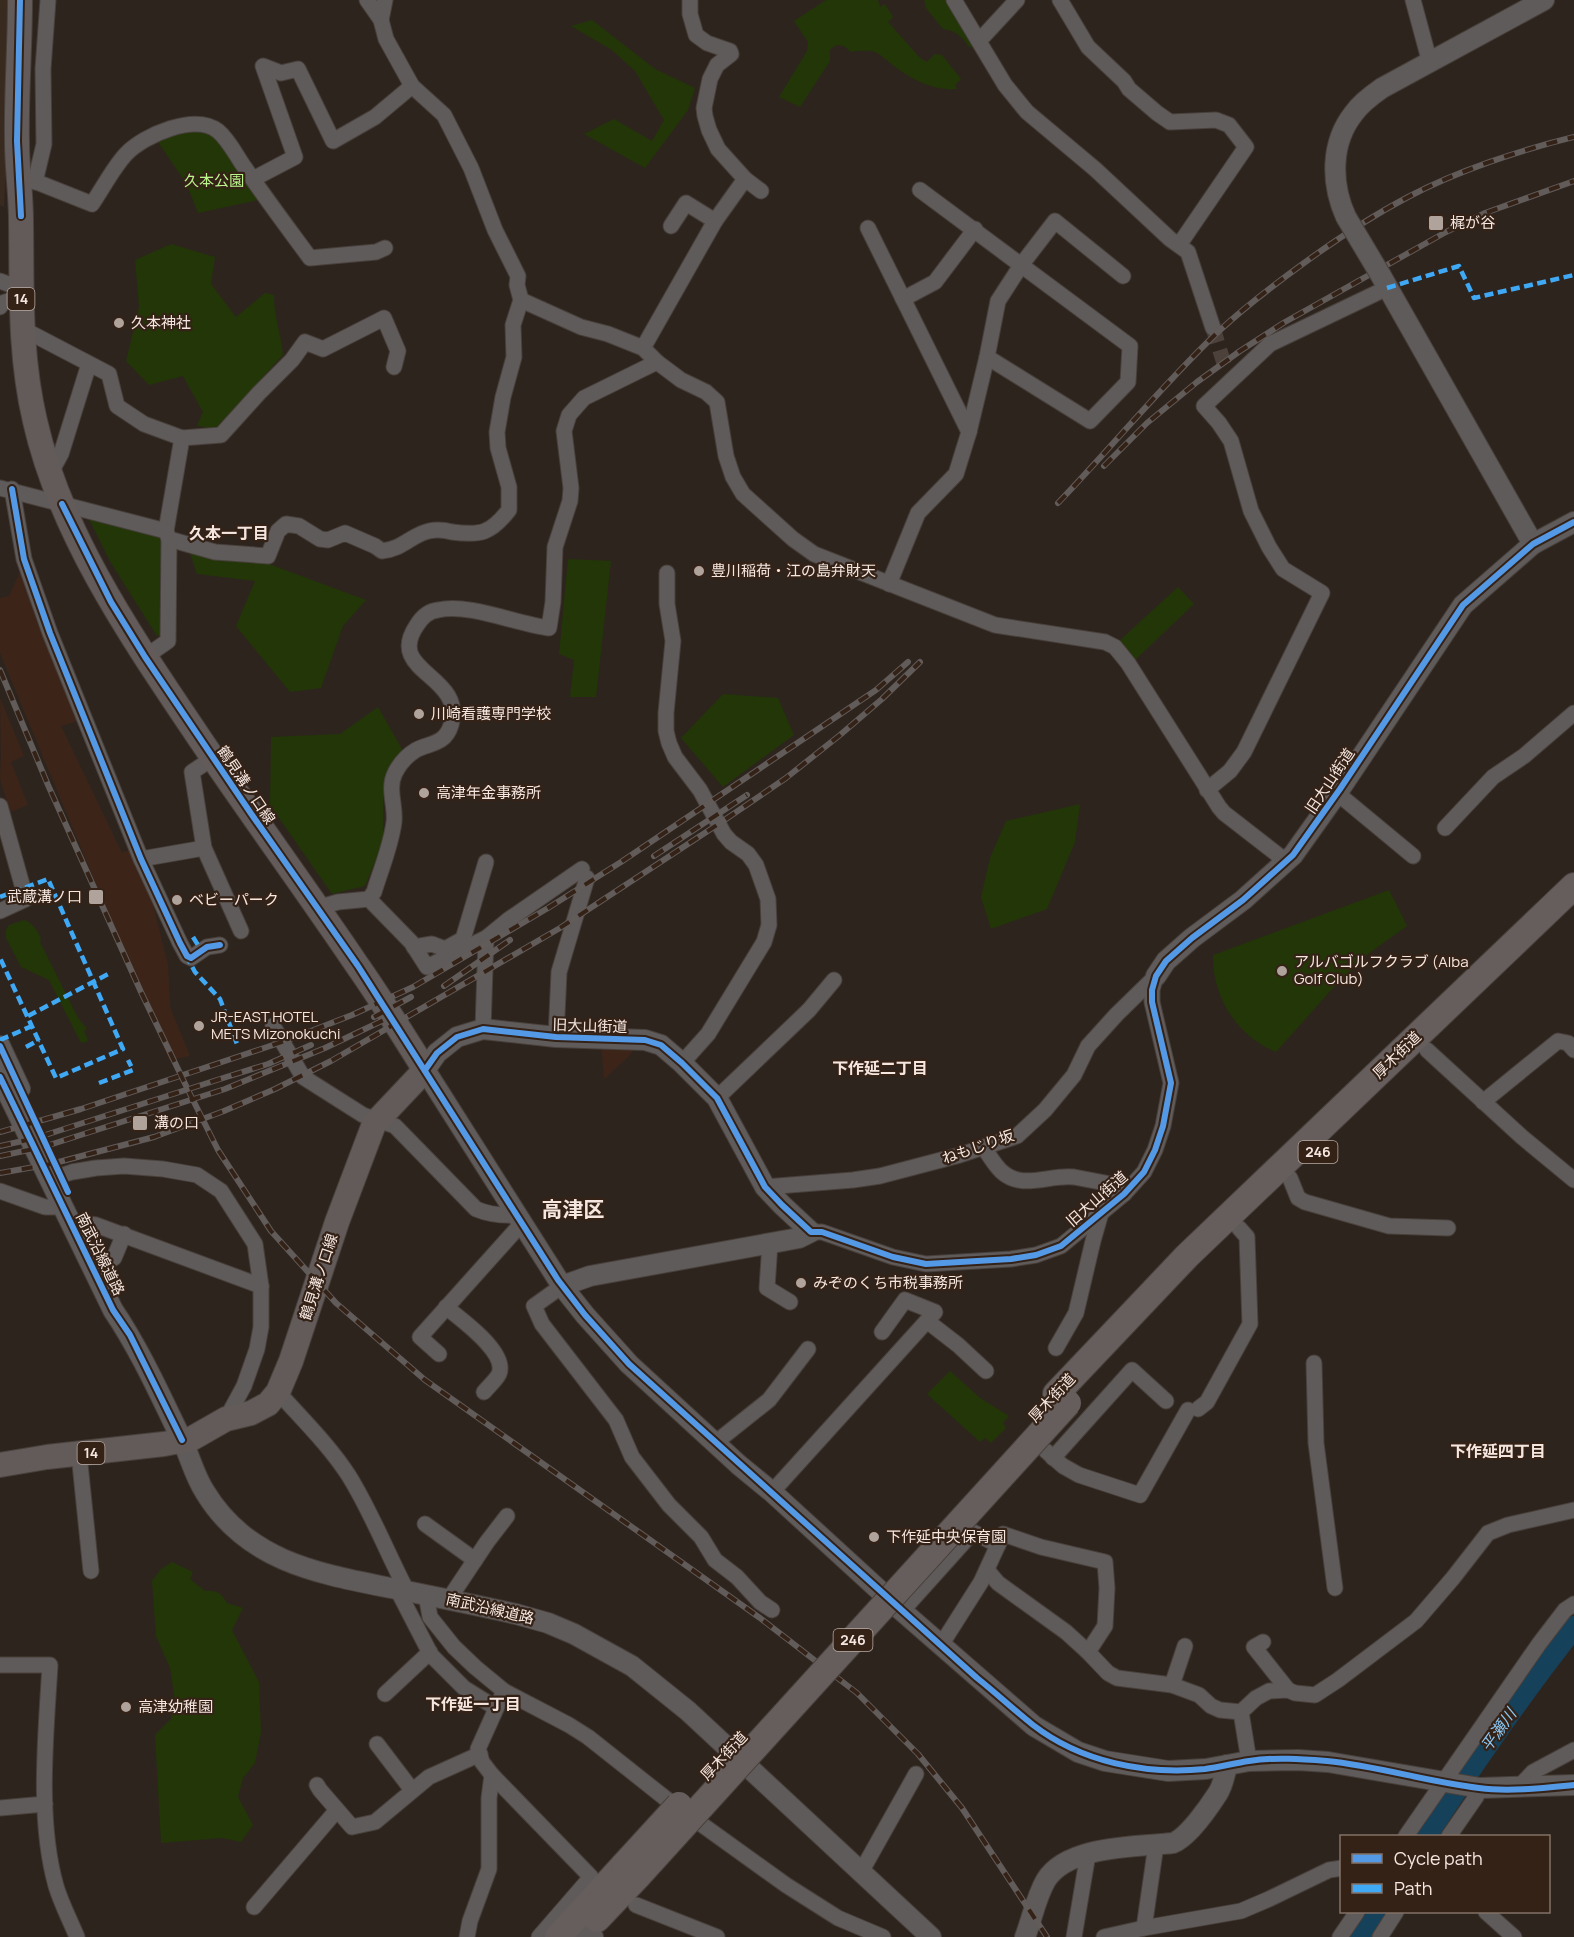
<svg xmlns="http://www.w3.org/2000/svg" width="1574" height="1937" font-family="Manrope,'Noto Sans JP',sans-serif">
  <style>
    .built { fill: #3c2518 }
    .education { fill: #382a1e }
    .green { fill: #223608 }
    .lines { fill: none; stroke-linecap: round; stroke-linejoin: round }
    .river { stroke: #16415b; stroke-width: 22 }
    .minor-tunnel { stroke: #4c413b; stroke-width: 15; stroke-dasharray: 15 8; stroke-linecap: butt }
    .minor-casing { stroke: #48403b; stroke-width: 17 }
    .tertiary-casing { stroke: #48403b; stroke-width: 22 }
    .primary-casing { stroke: #48403b; stroke-width: 26 }
    .trunk-casing { stroke: #48403b; stroke-width: 28 }
    .minor { stroke: #605b5b; stroke-width: 15 }
    .tertiary { stroke: #605b5b; stroke-width: 20 }
    .primary { stroke: #625b5a; stroke-width: 24 }
    .trunk { stroke: #665e5c; stroke-width: 26 }
    .rail-casing { stroke: #615b59; stroke-width: 6 }
    .rail { stroke: #352217; stroke-width: 4; stroke-dasharray: 11; stroke-linecap: butt }
    .tertiary-bridge-casing { stroke: #48403b; stroke-width: 22; stroke-linecap: butt }
    .trunk-bridge-casing { stroke: #48403b; stroke-width: 28; stroke-linecap: butt }
    .tertiary-bridge { stroke: #605b5b; stroke-width: 20 }
    .trunk-bridge { stroke: #665e5c; stroke-width: 26 }
    .quiet { stroke: #3fa9f5; stroke-width: 4.5; stroke-dasharray: 9 4.5; stroke-linecap: butt }
    .cycleway-casing { stroke: #352217; stroke-width: 10 }
    .cycleway { stroke: #5399e6; stroke-width: 6 }
    .poi-dot { fill: #afa39c; stroke: #352217; stroke-width: 2 }
    .labels { text-anchor: middle; stroke-width: 4.5; stroke-linejoin: round; paint-order: stroke }
    .shield { fill: #352217; stroke: #bbaca4; stroke-width: 1.5 }
    .shield-label { font-size: 14px; font-weight: bold; fill: #f5e7e0 }
    .park-label { font-size: 15px; fill: #baf58c; stroke: #352217 }
    .poi-label { font-size: 15px; fill: #f5e7e0; stroke: #352217; text-anchor: start }
    .street-label { font-size: 15px; fill: #f5e7e0; stroke: #352217 }
    .neighbourhood-label { font-size: 16px; font-weight: bold; fill: #f5e7e0; stroke: #352217 }
    .water-label { font-size: 16px; font-style: italic; fill: #8bc9f5; stroke: #352217 }
    .district-label { font-size: 21px; font-weight: bold; fill: #f5e7e0; stroke: #352217 }
  </style>
  <rect width="100%" height="100%" fill="#2e241e"/>
  <!-- built -->
  <g class="built">
    <path d="M21,570L37,623L78,721L61,726L122,853L131,849L151,897L168,965L170,1007L190,1056L169,1060L0,653V598L9,596Z"/>
    <path d="M0,698L24,756L11,762L28,805L10,812L0,778L1,759Z"/>
    <path d="M601,1045L636,1047L628,1057L604,1079Z"/>
  </g>
  <!-- education -->
  <path class="education" d="M0,0H8L9,103L4,207L0,205Z"/>
  <!-- green -->
  <g class="green">
    <path d="M826,0H878L880,7L885,4L893,17L888,22L920,58L927,62L935,54L942,55L961,79L955,85L957,89C934,91 912,80 894,66C888,62 882,55 875,52C867,50 858,51 851,52L844,46L836,45L830,50V61L800,107L779,97L807,51L808,42L794,21Z"/>
    <path d="M924,0H947L975,48L969,47C961,36 957,31 943,29L926,8Z"/>
    <path d="M592,20L655,69L695,88L688,110L645,168L584,134L614,119L652,141L664,120L635,71L612,50L571,26Z"/>
    <path d="M200,126L211,131L258,200L198,213L186,183L156,139Z"/>
    <path d="M171,244L215,257L211,284L236,317L265,293L274,295C274,317 281,334 283,355L215,429L197,426L203,412L183,376L149,385L126,361L139,307L135,260Z"/>
    <path d="M88,517L163,538L166,632L157,636L111,563Z"/>
    <path d="M188,547L261,561L366,600L343,626L321,688L290,692L236,626L255,581L197,574Z"/>
    <path d="M568,559L611,561L596,697H570L574,660L559,654Z"/>
    <path d="M1178,587L1194,604L1134,661L1117,643Z"/>
    <path d="M723,694L778,698L794,735L723,787L681,738Z"/>
    <path d="M378,707L403,751L389,766L383,786V842L365,886L332,894L270,805L271,737L340,734Z"/>
    <path d="M1080,804L1075,842L1047,909L991,929L981,897L990,858L1006,821Z"/>
    <path d="M1389,890L1407,926L1368,954L1333,988L1276,1052C1237,1036 1212,997 1213,955Z"/>
    <path d="M24,920C33,923 38,931 41,939L40,942L78,1018L87,1029L84,1031L88,1040L86,1042L82,1043L80,1041L49,980L21,967L6,938V930L9,925Z"/>
    <path d="M950,1371L980,1398L1009,1416L1003,1423L1006,1428L991,1443L985,1438L980,1442L927,1394Z"/>
    <path d="M172,1562L193,1572L190,1579L205,1591C217,1590 221,1593 227,1603L243,1608L232,1630L259,1682L261,1732L255,1763L243,1778L238,1797L253,1825L241,1842L222,1838L161,1843L155,1735L171,1719L175,1701L170,1668L156,1636L152,1581L161,1569Z"/>
  </g>
  <g class="lines">
    <!-- river -->
    <g class="river">
      <path d="M1426,1836C1472,1765 1521,1694 1574,1627"/>
      <path d="M1360,1937L1377,1912"/>
    </g>
    <!-- minor-tunnel -->
    <path class="minor-tunnel" d="M1213,328L1226,370"/>
    <defs>
      <g id="minor">
        <path d="M690,0V14L696,35L707,43L730,51L731,54L717,65L710,79L704,108L705,116L709,130L718,149L745,179L761,191"/>
        <path d="M954,0L1005,85L1027,112L1095,169L1170,239L1188,252L1213,328"/>
        <path d="M1060,0L1088,47L1124,81L1129,89L1157,113L1170,122L1216,120L1229,125L1246,147L1179,245"/>
        <path d="M1413,0L1430,63"/>
        <path d="M381,20L385,0"/>
        <path d="M979,41L1017,0"/>
        <path d="M19,175L92,204C103,188 113,168 126,154C144,135 195,113 218,131C229,140 237,157 245,168C266,199 288,228 310,258L376,252L385,248"/>
        <path d="M253,179L295,157L263,66L281,73L298,69L333,141L375,117L412,86"/>
        <path d="M35,182L44,144L43,69L48,0"/>
        <path d="M920,190L1130,346L1128,382L1090,421L987,357"/>
        <path d="M671,226L686,203L715,221"/>
        <path d="M868,228L969,432"/>
        <path d="M0,281L11,285L21,297L2,303L0,307"/>
        <path d="M903,299L935,282L975,229"/>
        <path d="M521,300L581,327L608,334L643,348L657,362L681,380L706,392L717,402L726,456L733,477L743,494L793,539L814,554L995,625L1105,642L1115,647L1128,663L1219,807L1224,813L1287,862"/>
        <path d="M21,328L109,374L117,406L144,424L182,438L221,435L259,393L292,360L305,342L323,349L384,318L398,351L394,367"/>
        <path d="M643,348L715,221L745,179"/>
        <path d="M182,438L166,531L169,539L215,552L268,556L278,531L286,524L299,526L320,539L328,540L345,533L375,546L382,551C403,549 411,535 429,531C437,529 445,530 452,532C481,536 491,533 509,510V487L498,448L497,432L503,397L514,357L513,325L521,300L517,285L518,276L495,230L471,168L444,115L412,86L386,39L381,20L367,0"/>
        <path d="M50,474L61,454L89,364"/>
        <path d="M0,488L166,531"/>
        <path d="M12,489L24,559L50,633L141,859L180,943L187,956L191,958L207,947L220,945"/>
        <path d="M667,573V604L673,641L666,713V731L669,743L675,757L700,790L724,834L731,842L748,854L756,865L768,899L769,925L764,942L708,1034L682,1063"/>
        <path d="M889,584L918,513L956,474L969,432L987,357L998,301L1022,264L1055,221L1123,276"/>
        <path d="M145,657L168,641L169,539"/>
        <path d="M213,758L192,772L204,848L241,931"/>
        <path d="M1207,790L1230,771L1244,752L1322,593L1283,569L1269,547L1251,511L1231,441L1219,423L1204,406L1270,344L1387,288"/>
        <path d="M1337,793L1413,856"/>
        <path d="M0,806L26,899L0,911"/>
        <path d="M1445,828L1493,777L1524,756L1574,713"/>
        <path d="M141,859L204,848"/>
        <path d="M369,899L411,942L427,967L486,938L508,920L582,869"/>
        <path d="M317,908L338,902L369,899L374,892C381,869 391,846 394,822C396,806 387,789 395,773C400,763 406,756 416,750C429,743 445,745 451,725C466,674 384,673 417,625C422,617 428,611 438,610C470,603 516,624 549,628L553,602L555,547L570,501L571,488L564,431L569,415L584,398L657,362"/>
        <path d="M414,947L432,944L445,949L463,939L486,862"/>
        <path d="M273,1026L303,1077L363,1115L395,1126L476,1209C490,1215 502,1216 517,1215"/>
        <path d="M483,1029L486,938"/>
        <path d="M556,1037L559,972L587,878"/>
        <path d="M1427,1050L1522,1137L1574,1180"/>
        <path d="M717,1098L809,1010L834,980"/>
        <path d="M1483,1102L1558,1041L1568,1043L1574,1050"/>
        <path d="M984,1148C989,1155 994,1164 1001,1171C1022,1191 1049,1174 1074,1177L1116,1185L1124,1194"/>
        <path d="M60,1176L72,1172L96,1168L124,1166L163,1169L197,1175L221,1191L255,1244L261,1286V1327L257,1349L244,1386L226,1419"/>
        <path d="M1290,1178L1298,1198L1305,1202L1389,1226L1448,1228"/>
        <path d="M765,1187L853,1180L880,1176L960,1155L1017,1136L1045,1110L1074,1075L1088,1046L1117,1014L1156,976"/>
        <path d="M0,1191L45,1207H64"/>
        <path d="M83,1223L96,1225L261,1286"/>
        <path d="M811,1232H822L893,1257L926,1264L1011,1259L1036,1255L1061,1246L1124,1194L1144,1172L1155,1150L1163,1126L1171,1083L1152,1002V990L1156,976"/>
        <path d="M770,1243L767,1288L790,1302"/>
        <path d="M102,1264L114,1258L124,1234"/>
        <path d="M562,1286L534,1306L542,1324L616,1420L632,1457L669,1505L701,1537L715,1560L737,1577L760,1602L772,1610"/>
        <path d="M446,1307C460,1319 508,1352 499,1374C496,1380 488,1387 484,1392"/>
        <path d="M927,1321L958,1345L986,1371"/>
        <path d="M1056,1348L1076,1313L1093,1241L1101,1213"/>
        <path d="M439,1354L420,1337L522,1223"/>
        <path d="M1314,1363L1316,1443L1335,1588"/>
        <path d="M278,1392C302,1419 329,1445 349,1476C372,1513 387,1553 407,1591"/>
        <path d="M1198,1409L1207,1402L1250,1324L1247,1237L1239,1228"/>
        <path d="M715,1443L769,1400L808,1349"/>
        <path d="M1046,1451L1063,1466L1079,1475L1140,1495L1188,1410"/>
        <path d="M79,1454L91,1571"/>
        <path d="M1053,1458L1132,1370L1166,1401"/>
        <path d="M772,1492L935,1312L905,1300L882,1332"/>
        <path d="M425,1524L475,1560"/>
        <path d="M987,1570L998,1583L1066,1632L1088,1652L1108,1673L1117,1678L1172,1685L1199,1695L1211,1706L1220,1710L1241,1712L1256,1698L1269,1691L1288,1690L1295,1693L1315,1695L1338,1680L1416,1621L1453,1578L1488,1533L1508,1525L1574,1510"/>
        <path d="M397,1589L431,1655L464,1688L496,1708"/>
        <path d="M426,1595L430,1617L454,1647L475,1667L504,1691L569,1725L588,1737L665,1798L786,1885L838,1918L883,1937"/>
        <path d="M449,1599L487,1542L507,1516"/>
        <path d="M902,1611L973,1532L998,1545"/>
        <path d="M1263,1642L1254,1647L1288,1690"/>
        <path d="M941,1645L981,1582L1003,1534L1041,1547L1105,1562L1107,1588L1105,1626L1088,1652"/>
        <path d="M0,1665H50C46,1734 37,1819 56,1886C61,1903 70,1920 77,1937"/>
        <path d="M1172,1685L1185,1646"/>
        <path d="M504,1691L478,1749L482,1762L492,1775L591,1877L539,1937"/>
        <path d="M385,1694L430,1652"/>
        <path d="M1241,1712L1249,1761"/>
        <path d="M377,1744L412,1790"/>
        <path d="M317,1785L320,1790L352,1827L375,1822L429,1777L480,1754"/>
        <path d="M1518,1788L1533,1772L1574,1750"/>
        <path d="M0,1808L45,1804"/>
        <path d="M1406,1836L1539,1644L1565,1610L1574,1604"/>
        <path d="M1449,1836L1476,1797L1480,1788"/>
        <path d="M861,1872L916,1774"/>
        <path d="M636,1905L717,1937"/>
        <path d="M254,1907L337,1810"/>
        <path d="M1486,1912L1514,1937"/>
        <path d="M1144,1928L1156,1845"/>
        <path d="M467,1937L470,1921L489,1869V1798L492,1775"/>
        <path d="M1074,1937L1088,1854"/>
        <path d="M1104,1937L1144,1928L1241,1911L1269,1899L1329,1870L1342,1868"/>
        <path d="M1340,1937L1357,1912"/>
        <path d="M1380,1937L1396,1912"/>
      </g>
      <g id="tertiary">
        <path d="M1346,217C1331,184 1330,143 1354,113C1361,103 1372,95 1382,88L1544,0"/>
        <path d="M1380,274L1533,544"/>
        <path d="M1156,976L1166,961L1192,938L1243,900L1293,855L1340,789L1463,605L1533,544L1574,522"/>
        <path d="M0,1046L20,1089"/>
        <path d="M0,1077L113,1310C140,1350 160,1395 181,1438C190,1456 194,1475 205,1492C248,1563 321,1574 396,1589C436,1597 476,1605 516,1614L548,1623L574,1634L632,1666L688,1711L931,1937"/>
        <path d="M562,1286L590,1276L799,1238L811,1232L782,1205L765,1187L717,1098L682,1063L661,1045L645,1040L556,1037L483,1029L457,1037L437,1053L425,1070L562,1286L585,1315L629,1364L739,1465L772,1492L902,1611L1034,1726L1078,1752L1105,1761L1168,1771L1206,1769L1249,1761L1298,1760L1328,1762L1480,1788L1574,1785"/>
        <path d="M571,1921L584,1933L593,1937"/>
        <path d="M1025,1937C1032,1919 1036,1897 1046,1880C1068,1845 1137,1847 1173,1843C1188,1837 1209,1807 1218,1793C1223,1785 1225,1775 1227,1765"/>
      </g>
      <path id="primary" d="M0,1465L47,1457L164,1444L191,1439L226,1419L251,1413L268,1404L278,1392L291,1361L337,1222L374,1124L425,1070C403,1035 381,999 357,965C305,888 250,813 198,736C133,639 61,536 35,421C19,353 22,289 21,220C21,194 17,168 17,143C16,95 20,48 20,0"/>
      <g id="trunk">
        <path d="M1056,1394L1187,1256L1574,886"/>
        <path d="M597,1919L638,1876"/>
        <path d="M558,1937L624,1865"/>
      </g>
    </defs>
    <!-- minor casing -->
    <use href="#minor" class="minor-casing"/>
    <!-- tertiary casing -->
    <use href="#tertiary" class="tertiary-casing"/>
    <!-- primary casing -->
    <use href="#primary" class="primary-casing"/>
    <!-- trunk casing -->
    <use href="#trunk" class="trunk-casing"/>
    <!-- minor -->
    <use href="#minor" class="minor"/>
    <!-- tertiary -->
    <use href="#tertiary" class="tertiary"/>
    <!-- primary -->
    <use href="#primary" class="primary"/>
    <!-- trunk -->
    <use href="#trunk" class="trunk"/>
    <defs>
      <g id="rail">
        <path d="M1104,466L1147,423L1197,382L1240,351L1285,322L1446,232L1485,213L1574,181"/>
        <path d="M1058,503C1113,446 1162,385 1219,331C1246,306 1275,284 1304,263C1337,239 1372,216 1408,197C1457,171 1520,150 1574,137"/>
        <path d="M0,670L48,785L141,992L190,1094L218,1150L271,1231L336,1303L425,1380L760,1618L857,1693L918,1754L962,1808L1047,1937"/>
        <path d="M654,856L747,795"/>
        <path d="M444,986L510,940"/>
        <path d="M374,1017L411,997"/>
        <path d="M0,1132L81,1109L288,1040L352,1015L413,987L548,908L621,862L876,690L908,662"/>
        <path d="M0,1146L36,1138L220,1079L268,1064L311,1045"/>
        <path d="M0,1156L43,1147L225,1089L325,1048L388,1018"/>
        <path d="M0,1173L51,1164L154,1137L224,1111L275,1089L331,1061L560,928L723,821L786,778L840,735L882,699L920,662"/>
      </g>
    </defs>
    <!-- rail casing -->
    <use href="#rail" class="rail-casing"/>
    <!-- rail -->
    <use href="#rail" class="rail"/>
    <defs>
      <path id="tertiary-bridge" d="M1346,217L1380,274"/>
      <g id="trunk-bridge">
        <path d="M624,1865L679,1805"/>
        <path d="M638,1876L1068,1403"/>
      </g>
    </defs>
    <!-- tertiary-bridge casing -->
    <use href="#tertiary-bridge" class="tertiary-bridge-casing"/>
    <!-- trunk-bridge casing -->
    <use href="#trunk-bridge" class="trunk-bridge-casing"/>
    <!-- tertiary-bridge -->
    <use href="#tertiary-bridge" class="tertiary-bridge"/>
    <!-- trunk-bridge -->
    <use href="#trunk-bridge" class="trunk-bridge"/>
    <!-- quiet -->
    <g class="quiet">
      <path d="M1387,288L1459,266L1474,298L1574,275"/>
      <path d="M0,897L48,879L123,1049L56,1078L0,958"/>
      <path d="M193,937L204,955"/>
      <path d="M186,955L195,972L220,999L237,1044"/>
      <path d="M28,1016L110,973"/>
      <path d="M0,1040L32,1026"/>
      <path d="M26,1047L39,1040"/>
      <path d="M99,1083L133,1070L128,1060"/>
    </g>
    <defs>
      <g id="cycleway">
        <path d="M20,0L17,141L21,216"/>
        <path d="M12,489L24,559L50,633L141,859L180,943L187,956L191,958L207,947L220,945"/>
        <path d="M62,504L111,602L145,657L252,815L358,966L558,1280L585,1315L629,1364L977,1678C996,1693 1014,1710 1033,1725C1081,1762 1145,1775 1205,1769C1220,1767 1235,1763 1249,1761C1274,1757 1302,1759 1327,1761C1378,1766 1428,1782 1479,1788C1508,1792 1544,1788 1574,1785"/>
        <path d="M0,1046L68,1192"/>
        <path d="M425,1070L437,1053L457,1037L483,1029L556,1037L645,1040L661,1045L682,1063L717,1098L765,1187L782,1205L811,1232H822L893,1257L926,1264L1011,1259L1036,1255L1061,1246L1124,1194L1144,1172L1155,1150L1163,1126L1171,1083L1152,1002V990L1156,976L1166,961L1192,938L1243,900L1293,855L1340,789L1463,605L1533,544L1574,522"/>
        <path d="M0,1077L113,1310L130,1335L182,1440"/>
      </g>
    </defs>
    <!-- cycleway casing -->
    <use href="#cycleway" class="cycleway-casing"/>
    <!-- cycleway -->
    <use href="#cycleway" class="cycleway"/>
  </g>
  <!-- markers -->
  <g class="poi-dot">
    <rect x="1428" y="215" width="16" height="16" rx="3"/>
    <circle cx="119" cy="323" r="6"/>
    <circle cx="699" cy="571" r="6"/>
    <circle cx="419" cy="714" r="6"/>
    <circle cx="424" cy="793" r="6"/>
    <rect x="88" y="889" width="16" height="16" rx="3"/>
    <circle cx="177" cy="900" r="6"/>
    <circle cx="1282" cy="971" r="6"/>
    <circle cx="199" cy="1026" r="6"/>
    <rect x="132" y="1115" width="16" height="16" rx="3"/>
    <circle cx="801" cy="1283" r="6"/>
    <circle cx="874" cy="1537" r="6"/>
    <circle cx="126" cy="1707" r="6"/>
  </g>
  <g class="labels">
    <!-- shield labels -->
    <g class="shield">
      <rect x="7.5" y="288" width="27" height="22" rx="4.5"/>
      <rect x="1298.5" y="1141" width="39" height="22" rx="4.5"/>
      <rect x="77.5" y="1442" width="27" height="22" rx="4.5"/>
      <rect x="833.5" y="1629" width="39" height="22" rx="4.5"/>
    </g>
    <g class="shield-label">
      <text x="21" y="304">14</text>
      <text x="1318" y="1157">246</text>
      <text x="91" y="1458">14</text>
      <text x="853" y="1645">246</text>
    </g>
    <!-- park labels -->
    <g class="park-label">
      <text x="214" y="186">久本公園</text>
    </g>
    <!-- poi labels -->
    <g class="poi-label">
      <text x="1450" y="228">梶が谷</text>
      <text x="131" y="328">久本神社</text>
      <text x="711" y="576">豊川稲荷・江の島弁財天</text>
      <text x="431" y="719">川崎看護専門学校</text>
      <text x="436" y="798">高津年金事務所</text>
      <text x="82" y="902" text-anchor="end">武蔵溝ノ口</text>
      <text x="189" y="905">ベビーパーク</text>
      <text x="1294" y="967">アルバゴルフクラブ (Alba<tspan x="1294" dy="17">Golf Club)</tspan></text>
      <text x="211" y="1022">JR-EAST HOTEL<tspan x="211" dy="17">METS Mizonokuchi</tspan></text>
      <text x="154" y="1128">溝の口</text>
      <text x="813" y="1288">みぞのくち市税事務所</text>
      <text x="886" y="1542">下作延中央保育園</text>
      <text x="138" y="1712">高津幼稚園</text>
    </g>
    <!-- street labels -->
    <g class="street-label">
      <text transform="translate(1330 781) rotate(-56)" y="5">旧大山街道</text>
      <text transform="translate(246 785) rotate(56)" y="5">鶴見溝ノ口線</text>
      <text transform="translate(590 1026) rotate(2)" y="5">旧大山街道</text>
      <text transform="translate(1397 1055) rotate(-44)" y="5">厚木街道</text>
      <text transform="translate(978 1147) rotate(-19)" y="5">ねもじり坂</text>
      <text transform="translate(1097 1199) rotate(-41)" y="5">旧大山街道</text>
      <text transform="translate(100 1254) rotate(64)" y="5">南武沿線道路</text>
      <text transform="translate(319 1277) rotate(-72)" y="5">鶴見溝ノ口線</text>
      <text transform="translate(1052 1398) rotate(-47)" y="5">厚木街道</text>
      <text transform="translate(490 1609) rotate(13)" y="5">南武沿線道路</text>
      <text transform="translate(724 1756) rotate(-47)" y="5">厚木街道</text>
    </g>
    <!-- neighbourhood labels -->
    <g class="neighbourhood-label">
      <text x="229" y="539">久本一丁目</text>
      <text x="880" y="1074">下作延二丁目</text>
      <text x="1498" y="1457">下作延四丁目</text>
      <text x="473" y="1710">下作延一丁目</text>
    </g>
    <!-- water labels -->
    <g class="water-label">
      <text transform="translate(1498 1730) rotate(-54)" y="6">平瀬川</text>
    </g>
    <!-- district labels -->
    <g class="district-label">
      <text x="573" y="1217">高津区</text>
    </g>
  </g>
  <!-- legend -->
  <rect x="1340" y="1835" width="210" height="78" fill="#352217" stroke="#827167" stroke-width="1.5"/>
  <rect x="1352" y="1854" width="30" height="9" fill="#5399e6" stroke="#827167" stroke-width="1.5"/>
  <text x="1394" y="1865" font-size="18" fill="#f5e7e0">Cycle path</text>
  <rect x="1352" y="1884" width="30" height="9" fill="#3fa9f5" stroke="#827167" stroke-width="1.5"/>
  <text x="1394" y="1895" font-size="18" fill="#f5e7e0">Path</text>
</svg>
